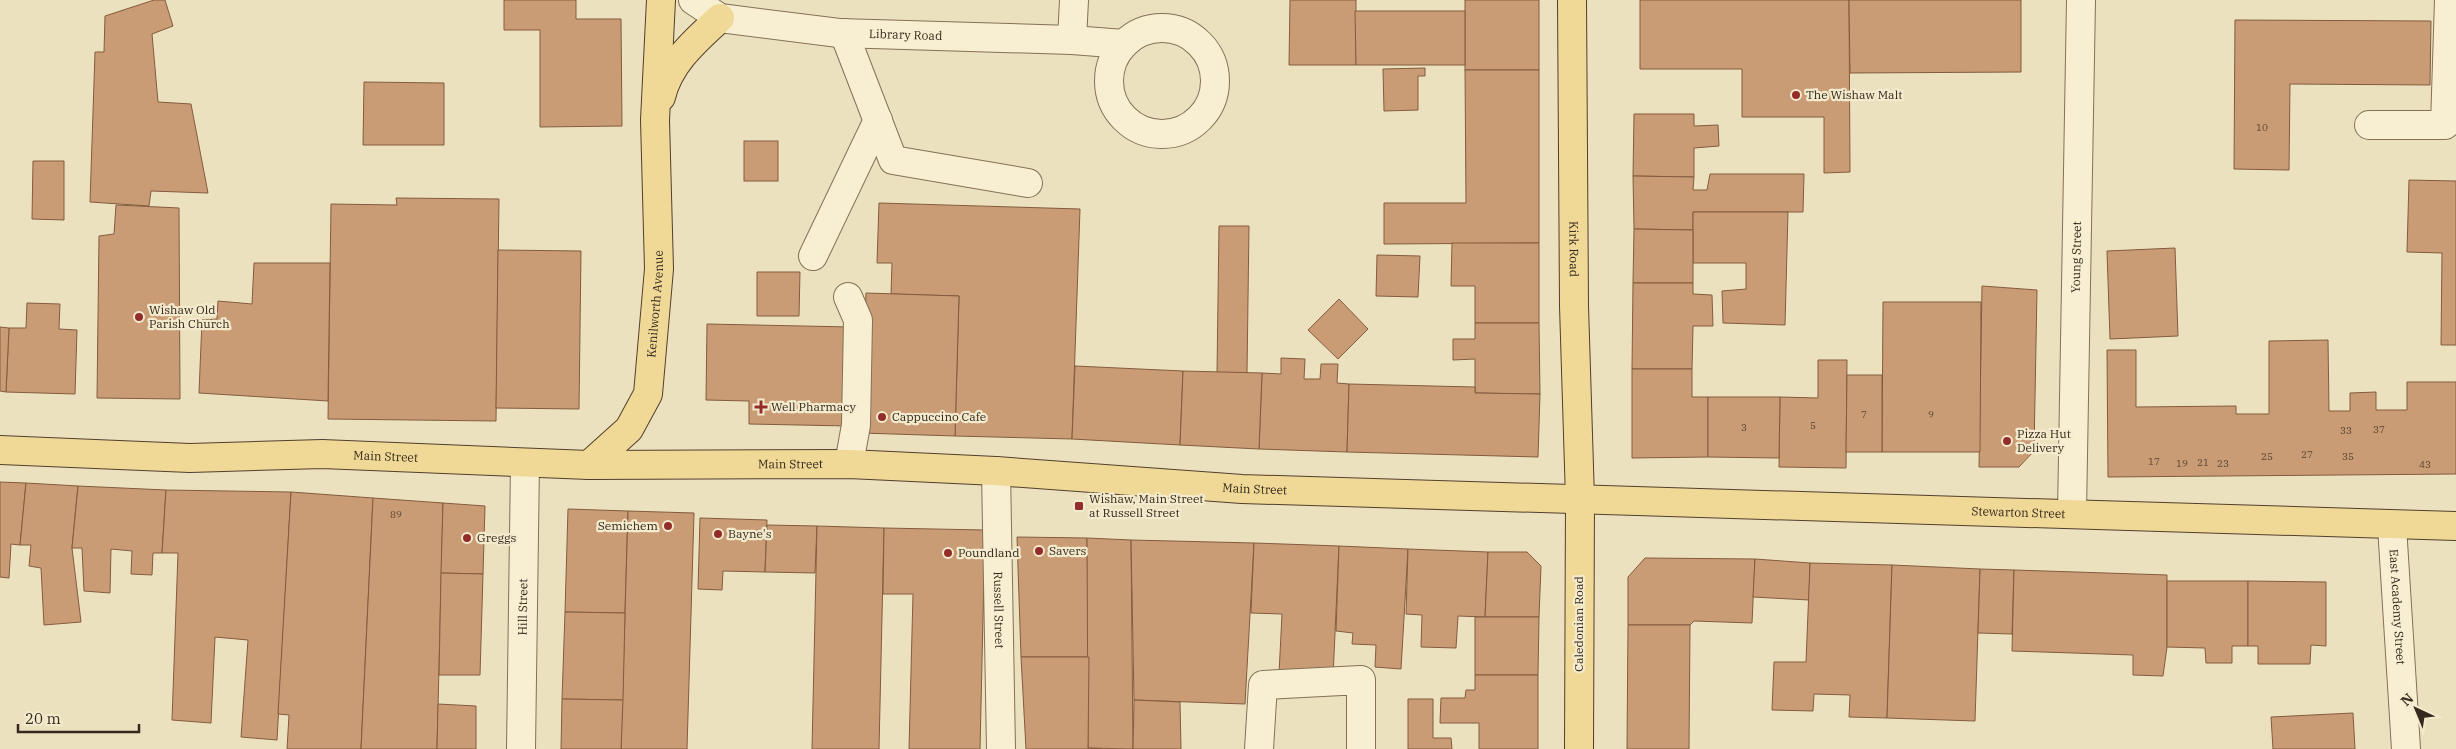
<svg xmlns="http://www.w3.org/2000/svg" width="2456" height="749" font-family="'IBM Plex Serif',serif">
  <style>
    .building { fill: #ca9c75; stroke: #835c3e }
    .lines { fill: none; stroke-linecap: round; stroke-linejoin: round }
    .minor-casing { stroke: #847157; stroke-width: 30 }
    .major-casing { stroke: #523f2c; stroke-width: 30 }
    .minor { stroke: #f8eed1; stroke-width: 28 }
    .major { stroke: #f0d896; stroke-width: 28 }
    .poi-dot { fill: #922d29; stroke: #f4ebce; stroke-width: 2 }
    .labels { text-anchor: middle; stroke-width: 4.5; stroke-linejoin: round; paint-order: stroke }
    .number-label { font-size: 10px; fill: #5a4632 }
    .street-label { font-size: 12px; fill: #34291c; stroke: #f4ebce }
    .poi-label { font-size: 12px; fill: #34291c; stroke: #f4ebce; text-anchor: start }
  </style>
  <rect width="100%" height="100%" fill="#ece1be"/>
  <!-- building -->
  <g class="building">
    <path d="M154,0H165L173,26L152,34L158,102L191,104L208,193L151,191L149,206L90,202L95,52H104L105,16Z"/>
    <path d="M504,0H576V19H621L622,126L540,127V30H504Z"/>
    <path d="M1290,0H1356V65H1289Z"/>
    <rect x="1465" y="0" width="74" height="70"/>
    <path d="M1640,0H1849L1850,172L1824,173V117H1742V69H1640Z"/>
    <path d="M1849,0H2021V72L1850,73Z"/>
    <path d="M1355,11H1465V65H1356Z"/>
    <path d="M2235,20L2431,21L2430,85L2290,84L2289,170L2234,169Z"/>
    <path d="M1425,68V76H1418V110L1384,111L1383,69Z"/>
    <path d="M1465,70H1539V243L1384,244V203H1466Z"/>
    <path d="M364,82L444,83V145H363Z"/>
    <path d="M1634,114H1694V126L1718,125L1719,146L1694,148V177L1633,176Z"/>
    <rect x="744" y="141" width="34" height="40"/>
    <path d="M33,161H64V220L32,219Z"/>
    <path d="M1710,174H1804L1803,212H1693V230L1634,229L1633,176L1694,177L1693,190H1707Z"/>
    <path d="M2409,180L2456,181V345H2441L2442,253L2407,252Z"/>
    <path d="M396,198L499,199L496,421L328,419L331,204L397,205Z"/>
    <path d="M879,203L1080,209L1072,439L955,436L959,296L891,294L892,263H877Z"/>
    <path d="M116,205L179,208L180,399L97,398L99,236L114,234Z"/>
    <path d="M1693,212H1788L1785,325L1723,323L1722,291L1746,289V263H1693Z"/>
    <path d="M1219,226H1249L1247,373H1217Z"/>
    <path d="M1634,229L1693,230V283H1633Z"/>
    <path d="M1452,243H1539V323H1475V286H1451Z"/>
    <path d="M2175,248L2178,336L2110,339L2107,251Z"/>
    <path d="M498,250L581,251L579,409L496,408Z"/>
    <path d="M1377,255L1420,256L1418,297L1376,296Z"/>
    <path d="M254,263H330L328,401L199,393L202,320L217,319L218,301L252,304Z"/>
    <path d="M757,272H800L799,316H757Z"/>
    <path d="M1633,283H1693V294L1712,295L1713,326H1693L1692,369H1632Z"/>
    <path d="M1982,286L2037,290L2034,451L2019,467H1979Z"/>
    <path d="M866,293L959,296L955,436L861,433Z"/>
    <path d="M1339,299L1368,329L1338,359L1308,330Z"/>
    <path d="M1883,302H1981L1980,452H1882Z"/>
    <path d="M27,303L60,304L59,329L77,330L75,394L6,392L9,328H26Z"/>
    <path d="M1475,323H1539L1540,394L1475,393V359L1453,360V339H1475Z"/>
    <path d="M707,324L851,327L848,426L749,424V401L706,400Z"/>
    <path d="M0,327L9,328L6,392L0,391Z"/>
    <path d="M2328,340L2329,411H2350V393L2376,392V410H2407V382H2456V474L2108,477L2107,350H2136V407L2236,406V414H2269V341Z"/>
    <path d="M1281,358L1305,359L1304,379H1320L1321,364H1338L1337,383L1349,384L1347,452L1259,449L1262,373L1281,374Z"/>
    <path d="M1818,360H1847L1846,468L1779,467L1780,397L1818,398Z"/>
    <path d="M1075,366L1183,371L1180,445L1072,439Z"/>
    <path d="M1632,369H1692V397H1708V457L1632,458Z"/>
    <path d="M1183,371L1262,373L1259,449L1180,445Z"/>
    <path d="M1847,375H1882V452H1846Z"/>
    <path d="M1349,384L1475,387V393L1540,394L1538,457L1347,452Z"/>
    <path d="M1708,397H1780L1779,458L1708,457Z"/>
    <path d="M0,482L26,483L20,545L11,544L9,578L0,577Z"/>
    <path d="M26,483L78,486L72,548L81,622L44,625L41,568L29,566L31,545H20Z"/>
    <path d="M78,486L166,490L162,553H153L152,575L131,574L132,551L111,549L110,593L84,591L82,548H72Z"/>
    <path d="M166,490L291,492L277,740L241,737L248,640L215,637L211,723L172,720L178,553H162Z"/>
    <path d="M291,492L373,498L361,749H287L289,715L278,714Z"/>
    <path d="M373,498L443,503L437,749H361Z"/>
    <path d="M443,503L485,506L483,574L441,573Z"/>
    <path d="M568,509L628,511L625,613L565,612Z"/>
    <path d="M628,511L694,513L687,749H621Z"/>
    <path d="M700,518L767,520L765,572L723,571L722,590L698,589Z"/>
    <path d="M767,525L817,526L815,573L765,572Z"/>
    <path d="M817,526L884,528L879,749H812Z"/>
    <path d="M884,528L985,530L980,749H909L913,594H883Z"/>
    <path d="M1017,537L1087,538L1089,657H1021Z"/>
    <path d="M1087,538L1131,540L1133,749L1088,748Z"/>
    <path d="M1131,540L1254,543L1245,704L1134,700Z"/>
    <path d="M1254,543L1339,546L1333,677L1279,674L1282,614L1251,613Z"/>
    <path d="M1339,546L1408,549L1401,669L1375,667L1376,645L1352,644L1353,633L1336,631Z"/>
    <path d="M1408,549L1488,552L1485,617L1458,616L1456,648L1421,647L1422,615L1406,614Z"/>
    <path d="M1488,552H1527L1541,566L1539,617H1485Z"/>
    <path d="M1645,558L1755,559L1752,623L1694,621L1690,625H1628V577Z"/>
    <path d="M1755,559L1810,563L1809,600L1753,597Z"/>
    <path d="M1810,563L1892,565L1887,718L1849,717L1850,695L1814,694L1813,711L1772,710L1774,662H1806Z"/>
    <path d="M1892,565L1980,569L1975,721L1887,718Z"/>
    <path d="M1980,569L2014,570L2012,634L1978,633Z"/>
    <path d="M2014,570L2167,575V647L2163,676L2133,675V655L2012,651Z"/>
    <path d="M441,573L483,574L480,675H439Z"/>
    <path d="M2167,581H2248V646H2232V663H2206L2205,648L2167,647Z"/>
    <path d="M2248,581L2326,582V646L2311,645L2310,664H2258V646H2248Z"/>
    <path d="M565,612L625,613L623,700L562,699Z"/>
    <path d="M1475,617H1539L1538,675H1475Z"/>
    <path d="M1628,625H1690L1689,749H1627Z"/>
    <path d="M1021,657H1089L1088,748L1102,749H1026Z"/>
    <path d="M1475,675H1538V749H1479V723H1440L1441,698H1465L1466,690H1475Z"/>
    <path d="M562,699L623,700L621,749H561Z"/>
    <path d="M1408,699H1433V738H1451L1452,749H1408Z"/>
    <path d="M1134,700L1180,702L1181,749H1133Z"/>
    <path d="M438,704L476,706V749H437Z"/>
    <path d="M2353,713L2355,749H2273L2271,717Z"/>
  </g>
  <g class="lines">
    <defs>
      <g id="minor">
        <path id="s1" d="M693,0L720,18L839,33L1072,40L1124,44"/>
        <circle cx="1162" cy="81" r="53"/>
        <path d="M844,33L893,160L1028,183"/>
        <path d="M1072,40L1074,0"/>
        <path d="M2369,125H2445L2449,0"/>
        <path d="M813,256L878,120"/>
        <path d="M848,297L858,320L856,425L849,464"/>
        <path id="s2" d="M996,471L1001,749"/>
        <path id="s3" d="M2072,513L2081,0"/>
        <path id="s4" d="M2392,526L2406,749"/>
        <path id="s5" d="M521,749L525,463"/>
        <path d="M1259,749L1263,685L1361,680V749"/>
      </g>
      <g id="major">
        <path id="s6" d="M1572,0L1574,306L1580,499L1579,749"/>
        <path d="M661,97C669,63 695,41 720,18"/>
        <path id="s7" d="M0,450L190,458L322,454L589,465L849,464L996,471L1242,489L2456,526"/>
        <path id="s8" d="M589,465L629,429L648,394L659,269L655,120L661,0"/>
      </g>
    </defs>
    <!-- minor casing -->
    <use href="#minor" class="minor-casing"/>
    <!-- major casing -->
    <use href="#major" class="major-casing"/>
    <!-- minor -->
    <use href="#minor" class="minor"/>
    <!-- major -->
    <use href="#major" class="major"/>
  </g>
  <!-- markers -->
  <g class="poi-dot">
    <circle cx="1796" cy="95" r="5"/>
    <circle cx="139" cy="317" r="5"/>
    <path d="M758.5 399.5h5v5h5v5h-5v5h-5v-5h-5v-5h5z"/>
    <circle cx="882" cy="417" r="5"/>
    <circle cx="2007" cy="441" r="5"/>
    <rect x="1074" y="501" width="10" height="10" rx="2.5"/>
    <circle cx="668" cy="526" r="5"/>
    <circle cx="718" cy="534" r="5"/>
    <circle cx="467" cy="538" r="5"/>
    <circle cx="1039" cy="551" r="5"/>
    <circle cx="948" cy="553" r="5"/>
  </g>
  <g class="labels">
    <!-- number labels -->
    <g class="number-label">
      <text x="2262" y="131">10</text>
      <text x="1864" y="418">7</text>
      <text x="1931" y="418">9</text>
      <text x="1813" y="429">5</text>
      <text x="1744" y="431">3</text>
      <text x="2379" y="433">37</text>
      <text x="2346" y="434">33</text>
      <text x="2307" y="458">27</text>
      <text x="2267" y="460">25</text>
      <text x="2348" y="460">35</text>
      <text x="2154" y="465">17</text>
      <text x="2203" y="466">21</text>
      <text x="2182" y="467">19</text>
      <text x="2223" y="467">23</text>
      <text x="2425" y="468">43</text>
      <text x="396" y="518">89</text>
    </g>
    <!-- street labels -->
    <g class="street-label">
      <text dy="4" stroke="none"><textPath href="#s1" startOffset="219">Library Road</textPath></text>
      <text dy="4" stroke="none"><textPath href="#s6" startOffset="249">Kirk Road</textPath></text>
      <text dy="4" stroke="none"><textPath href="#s3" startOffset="256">Young Street</textPath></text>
      <text dy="4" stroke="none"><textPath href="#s8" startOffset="184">Kenilworth Avenue</textPath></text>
      <text dy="4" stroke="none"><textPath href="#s7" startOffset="386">Main Street</textPath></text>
      <text dy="4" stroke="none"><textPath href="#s7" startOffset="791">Main Street</textPath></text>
      <text dy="4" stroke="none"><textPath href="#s7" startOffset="1256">Main Street</textPath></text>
      <text dy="4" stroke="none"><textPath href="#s7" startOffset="2020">Stewarton Street</textPath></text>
      <text dy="4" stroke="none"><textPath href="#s5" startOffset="142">Hill Street</textPath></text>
      <text dy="4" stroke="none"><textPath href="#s4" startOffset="81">East Academy Street</textPath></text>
      <text dy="4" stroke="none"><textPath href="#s2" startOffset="139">Russell Street</textPath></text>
      <text transform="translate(1579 624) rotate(-90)" y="4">Caledonian Road</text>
    </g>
    <!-- poi labels -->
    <g class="poi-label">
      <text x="1806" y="99">The Wishaw Malt</text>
      <text x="149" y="314">Wishaw Old<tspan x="149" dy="14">Parish Church</tspan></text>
      <text x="771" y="411">Well Pharmacy</text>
      <text x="892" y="421">Cappuccino Cafe</text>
      <text x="2017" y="438">Pizza Hut<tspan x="2017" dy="14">Delivery</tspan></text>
      <text x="1089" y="503">Wishaw, Main Street<tspan x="1089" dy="14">at Russell Street</tspan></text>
      <text x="658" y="530" text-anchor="end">Semichem</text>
      <text x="728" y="538">Bayne's</text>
      <text x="477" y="542">Greggs</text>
      <text x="1049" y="555">Savers</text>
      <text x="958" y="557">Poundland</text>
    </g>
  </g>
  <!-- north arrow -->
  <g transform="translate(2416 709) rotate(316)" stroke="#f4ebce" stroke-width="4" paint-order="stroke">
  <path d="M0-4L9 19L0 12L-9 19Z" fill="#34291c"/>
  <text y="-8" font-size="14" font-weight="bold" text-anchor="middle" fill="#34291c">N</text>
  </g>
  <!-- scale -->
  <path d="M18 724v8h121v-8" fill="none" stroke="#34291c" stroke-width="2.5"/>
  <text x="25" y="724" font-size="15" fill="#34291c" stroke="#f4ebce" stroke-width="4" paint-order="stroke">20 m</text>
</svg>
